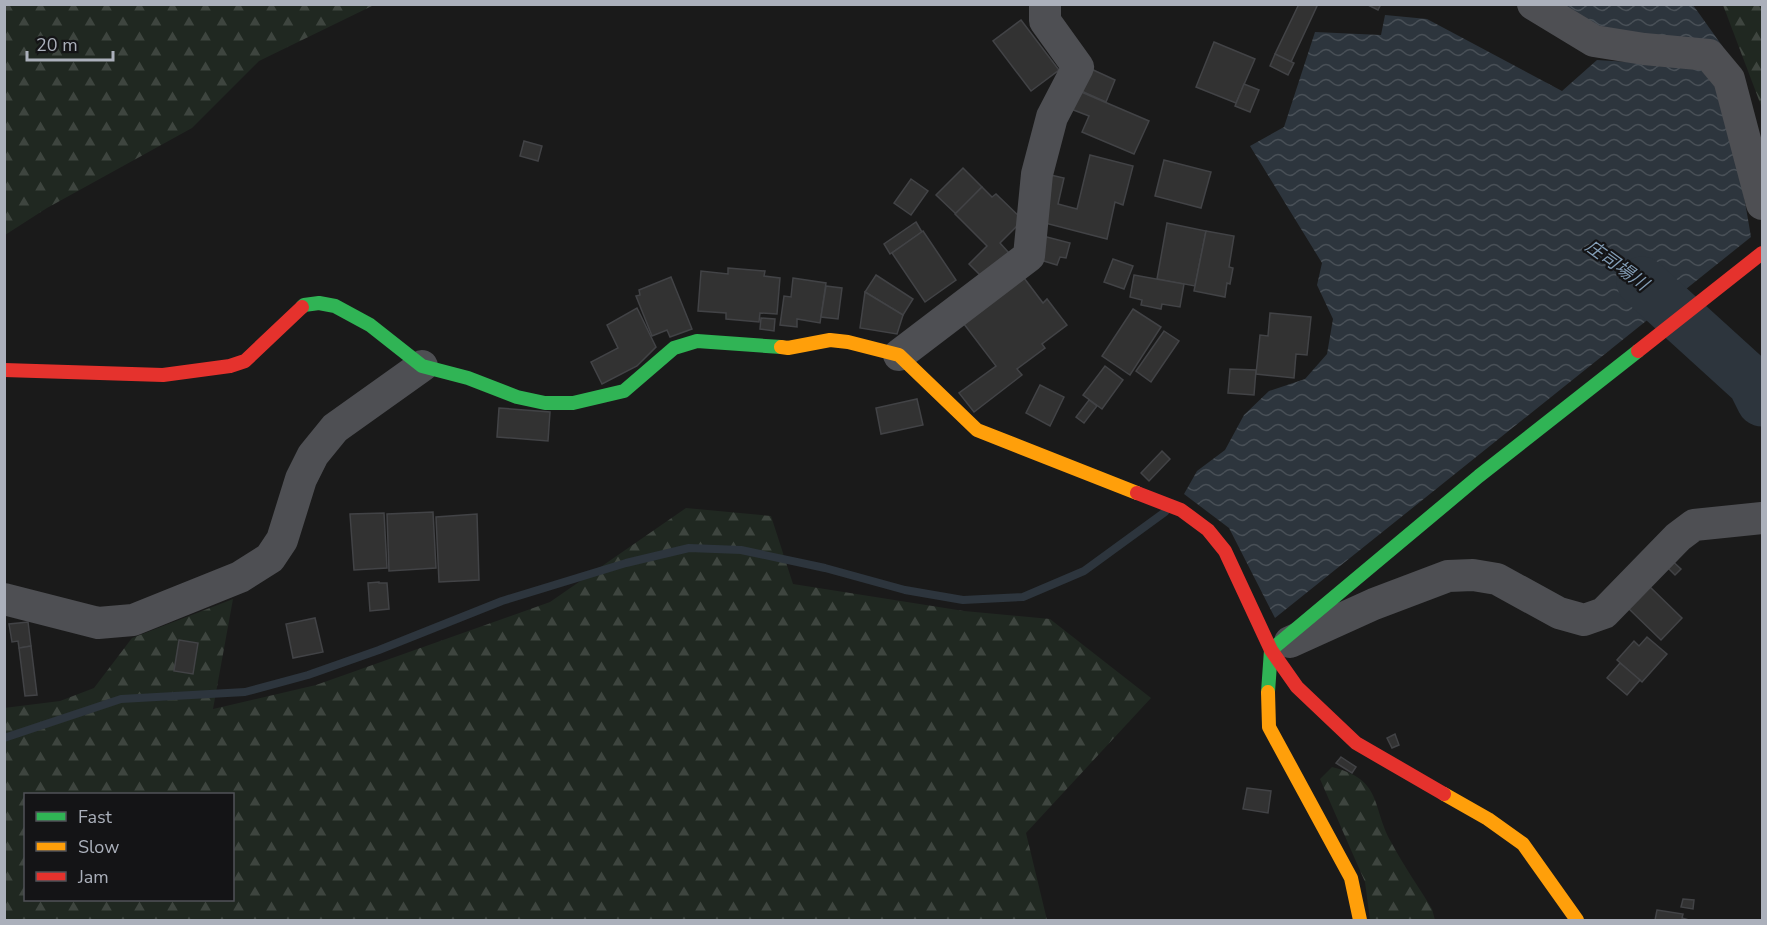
<svg xmlns="http://www.w3.org/2000/svg" width="1767" height="925" font-family="'Nunito Sans','Noto Sans JP',sans-serif">
  <style>
    .forest { fill: url(#forest-firs); fill-rule: evenodd }
    .water { fill: url(#water-waves) }
    .lines { fill: none; stroke-linecap: round; stroke-linejoin: round }
    .stream { stroke: #2d353d; stroke-width: 8 }
    .river { stroke: #2d353d; stroke-width: 51 }
    .building { fill: #323232; stroke: #424346; stroke-width: 1.5 }
    .street { stroke: #4e4f53; stroke-width: 32 }
    .fast { stroke: #30b455; stroke-width: 14 }
    .slow { stroke: #ff9f0a; stroke-width: 14 }
    .jam { stroke: #e5322d; stroke-width: 14 }
    .labels { text-anchor: middle; stroke-width: 4.5; stroke-linejoin: round; paint-order: stroke }
    .water-label { font-size: 18px; font-style: italic; fill: #839db6; stroke: #141416 }
  </style>
  <defs>
    <pattern id="forest-firs" width="22" height="20" patternUnits="userSpaceOnUse" patternTransform="scale(1.5)"><rect width="22" height="20" fill="#202821"/><path d="M5 1l3.5 6h-7zM16 11l3.5 6h-7z" fill="#3e453f"/></pattern>
    <pattern id="water-waves" width="16" height="10" patternUnits="userSpaceOnUse" patternTransform="scale(1.5)"><rect width="16" height="10" fill="#2d353d"/><path d="M0 5q4-4 8 0t8 0" fill="none" stroke="#495057"/></pattern>
  </defs>
  <rect width="100%" height="100%" fill="#1a1a1a"/>
  <!-- forest -->
  <g class="forest">
    <path d="M5,4H374V5L259,61L192,128L47,208L5,235Z"/>
    <path d="M1723,5H1762V108Z"/>
    <path d="M686,508L771,516L793,584L964,611L1050,619L1151,698L1026,833L1047,920H5L4,708L60,701L94,688L132,638L233,599L213,709L316,685L550,602ZM26,794H232V900H26Z"/>
    <path d="M1332,767C1383,780 1371,805 1391,842C1403,865 1419,887 1432,909L1435,920H1370L1365,882L1320,779Z"/>
  </g>
  <!-- water -->
  <g class="water">
    <path d="M1558,5H1693L1723,47L1592,29Z"/>
    <path d="M1385,15L1427,19L1562,91L1597,60L1709,67L1728,102L1751,237L1275,618L1229,528L1184,494L1197,471L1225,450L1244,415L1269,391L1305,379L1327,354L1333,319L1317,285L1322,263L1250,146L1284,127L1315,32L1381,35Z"/>
  </g>
  <g class="lines">
    <!-- stream -->
    <path class="stream" d="M4,738L121,699L245,692L308,675L379,650L502,601L626,563L689,548L741,550L825,568L905,590L963,600L1023,597L1084,571L1165,512"/>
    <!-- river -->
    <path class="river" d="M1642,282L1753,383L1762,401"/>
  </g>
  <!-- building -->
  <g class="building">
    <path d="M1299,4H1313L1317,6L1291,62L1275,54Z"/>
    <path d="M1366,4H1381L1378,10Z"/>
    <path d="M1021,20L1059,70L1031,91L993,41Z"/>
    <path d="M1214,42L1255,59L1236,103L1196,87Z"/>
    <path d="M1275,54L1294,63L1288,75L1270,66Z"/>
    <path d="M1089,68L1115,80L1106,102L1079,90Z"/>
    <path d="M1244,84L1259,90L1250,112L1235,106Z"/>
    <path d="M1079,91L1149,121L1134,154L1082,132L1089,116L1071,109Z"/>
    <path d="M524,141L542,146L538,161L520,156Z"/>
    <path d="M1090,155L1133,166L1123,205L1115,202L1107,239L1041,222L1046,174L1064,178L1058,204L1077,209Z"/>
    <path d="M1164,160L1211,172L1201,208L1155,196Z"/>
    <path d="M963,168L982,187L956,214L936,195Z"/>
    <path d="M911,179L928,191L911,215L894,203Z"/>
    <path d="M982,187L992,197L996,194L1023,220L1000,243L1009,253L984,279L969,264L987,246L955,214Z"/>
    <path d="M916,222L922,232L890,254L884,244Z"/>
    <path d="M1167,223L1206,231L1195,286L1157,279Z"/>
    <path d="M923,231L956,280L925,302L892,253Z"/>
    <path d="M1206,231L1234,236L1229,267L1233,268L1230,284L1227,283L1225,297L1194,291Z"/>
    <path d="M1043,236L1070,243L1066,258L1060,257L1057,265L1037,259Z"/>
    <path d="M1113,259L1133,266L1124,289L1104,282Z"/>
    <path d="M728,268L765,271L764,276L780,278L777,314L760,313L759,322L726,319V313L698,311L701,271L728,274Z"/>
    <path d="M1021,274L1043,303L1047,299L1067,325L1042,344L1045,348L1017,369L1022,375L974,412L959,393L996,366L964,324Z"/>
    <path d="M876,275L913,299L903,315L865,292Z"/>
    <path d="M1134,275L1184,284L1180,307L1162,304L1161,309L1141,305L1142,300L1130,297Z"/>
    <path d="M671,277L692,329L670,337L667,330L652,336L636,296L640,295L639,290Z"/>
    <path d="M793,278L826,283L820,323L797,319V327L780,325L784,296L791,297Z"/>
    <path d="M826,286L842,288L838,319L821,317Z"/>
    <path d="M865,292L903,315L897,334L860,328Z"/>
    <path d="M637,308L656,347L637,366L602,384L591,362L618,348L607,325Z"/>
    <path d="M1133,309L1161,327L1130,375L1102,356Z"/>
    <path d="M1270,313L1311,317L1307,355L1296,354L1294,378L1256,374L1260,335L1268,336Z"/>
    <path d="M761,318L775,319L774,331L760,329Z"/>
    <path d="M1164,331L1179,341L1151,382L1136,371Z"/>
    <path d="M1105,366L1123,380L1102,409L1083,395Z"/>
    <path d="M1230,369L1256,370L1254,395L1228,393Z"/>
    <path d="M1040,385L1064,397L1050,426L1026,413Z"/>
    <path d="M917,399L923,425L881,434L876,408Z"/>
    <path d="M1089,400L1097,406L1084,423L1076,417Z"/>
    <path d="M499,408L550,412L548,441L497,437Z"/>
    <path d="M1162,451L1170,459L1149,481L1141,473Z"/>
    <path d="M433,512L436,568L389,571L387,514Z"/>
    <path d="M384,513L387,568L354,570L350,514Z"/>
    <path d="M477,514L479,580L439,582L436,517Z"/>
    <path d="M1668,557L1681,569L1675,575L1663,563Z"/>
    <path d="M379,582V583H387L389,609L370,611L368,583Z"/>
    <path d="M1649,586L1682,618L1661,640L1628,608Z"/>
    <path d="M315,618L323,652L293,658L286,624Z"/>
    <path d="M28,622L31,646L19,648L18,641L12,642L9,624Z"/>
    <path d="M1647,637L1667,654L1642,682L1617,660L1634,641L1639,646Z"/>
    <path d="M179,640L198,643L193,674L174,671Z"/>
    <path d="M31,646L37,695L25,696L19,648Z"/>
    <path d="M1620,663L1640,680L1627,695L1607,678Z"/>
    <path d="M1395,734L1399,745L1392,748L1387,738Z"/>
    <path d="M1341,757L1356,767L1352,773L1336,763Z"/>
    <path d="M1247,788L1271,791L1268,813L1243,809Z"/>
    <path d="M1683,899L1694,900L1693,909L1681,907Z"/>
    <path d="M1657,910L1683,914L1682,918L1689,920H1655Z"/>
  </g>
  <g class="lines">
    <!-- street -->
    <g class="street">
      <path d="M1533,4L1594,41L1644,49L1709,55L1729,79L1762,204"/>
      <path d="M899,355L1029,256L1037,174L1052,117L1078,67L1045,21V4"/>
      <path d="M4,599L98,623L133,620L240,577L270,558L282,540L301,479L313,455L335,428L422,366"/>
      <path d="M1290,642L1374,604L1448,576L1473,575L1497,579L1559,613L1584,620L1604,613L1678,537L1694,525L1762,518"/>
    </g>
    <!-- fast -->
    <g class="fast">
      <path d="M302,307L304,305L319,303L335,306L370,325L422,366L468,378L517,397L545,403H573L624,391L674,348L697,341L781,347"/>
      <path d="M1268,692L1271,650L1479,476L1638,351"/>
    </g>
    <!-- slow -->
    <g class="slow">
      <path d="M781,347L788,348L830,340L848,342L899,355L977,430L1137,493"/>
      <path d="M1268,692L1269,727L1351,878L1360,920"/>
      <path d="M1444,794L1488,819L1523,844L1577,920"/>
    </g>
    <!-- jam -->
    <g class="jam">
      <path d="M1638,351L1762,253"/>
      <path d="M4,370L163,375L230,366L245,361L302,307"/>
      <path d="M1137,493L1181,510L1208,530L1225,551L1271,650L1297,687L1356,743L1444,794"/>
    </g>
  </g>
  <g class="labels">
    <!-- water labels -->
    <g class="water-label">
      <text transform="translate(1617 265) rotate(36)" y="6">庄司場川</text>
    </g>
  </g>
  <!-- border -->
  <rect width="1767" height="925" fill="none" stroke="#abb0bb" stroke-width="12"/>
  <!-- legend -->
  <rect x="24" y="793" width="210" height="108" fill="#141416" stroke="#505258" stroke-width="1.5"/>
  <rect x="36" y="812" width="30" height="9" fill="#30b455" stroke="#505258" stroke-width="1.5"/>
  <text x="78" y="823" font-size="18" fill="#abb0bb">Fast</text>
  <rect x="36" y="842" width="30" height="9" fill="#ff9f0a" stroke="#505258" stroke-width="1.5"/>
  <text x="78" y="853" font-size="18" fill="#abb0bb">Slow</text>
  <rect x="36" y="872" width="30" height="9" fill="#e5322d" stroke="#505258" stroke-width="1.5"/>
  <text x="78" y="883" font-size="18" fill="#abb0bb">Jam</text>
  <!-- scale -->
  <path d="M27 51v9h86v-9" fill="none" stroke="#abb0bb" stroke-width="3"/>
  <text x="36" y="51" font-size="18" fill="#abb0bb" stroke="#141416" stroke-width="4.5" paint-order="stroke">20 m</text>
</svg>
